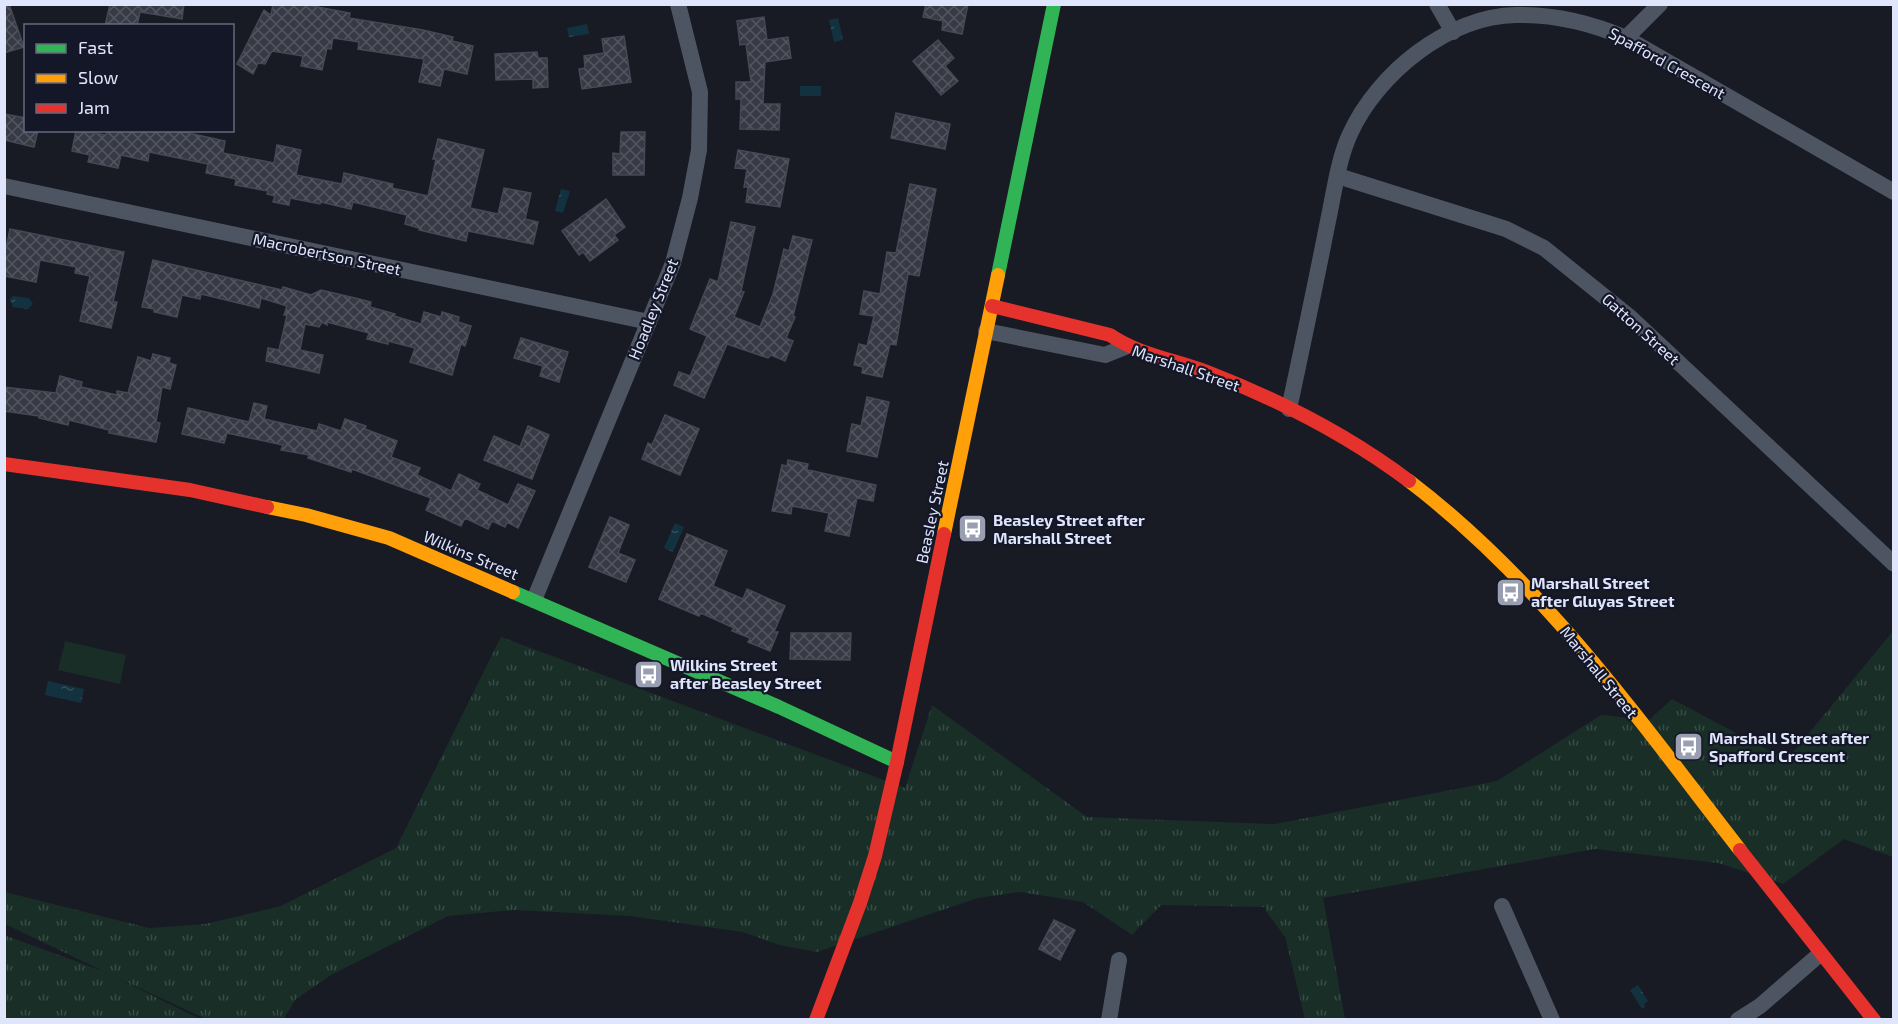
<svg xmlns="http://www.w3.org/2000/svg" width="1898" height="1024" font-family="'Exo 2',sans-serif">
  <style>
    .grass { fill: url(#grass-tufts) }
    .pitch { fill: #182e27 }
    .water { fill: url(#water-ripples) }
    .building { fill: url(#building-cross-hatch); stroke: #454855; stroke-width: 1.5 }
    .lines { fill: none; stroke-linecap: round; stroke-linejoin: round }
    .street { stroke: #4e5562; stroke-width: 16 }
    .fast { stroke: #30b455; stroke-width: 14 }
    .slow { stroke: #ff9f0a; stroke-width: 14 }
    .jam { stroke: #e5322d; stroke-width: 14 }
    .labels { text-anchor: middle; stroke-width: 4.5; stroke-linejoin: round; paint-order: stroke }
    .street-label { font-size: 16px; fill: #dfe5fb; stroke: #141728 }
    .poi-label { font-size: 16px; font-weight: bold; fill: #dfe5fb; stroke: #141728; text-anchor: start }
  </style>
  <defs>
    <pattern id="grass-tufts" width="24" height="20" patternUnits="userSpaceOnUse" patternTransform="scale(1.5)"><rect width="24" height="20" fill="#182e27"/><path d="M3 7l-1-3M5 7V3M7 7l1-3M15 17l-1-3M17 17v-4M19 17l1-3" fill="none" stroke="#394c47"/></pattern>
    <pattern id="water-ripples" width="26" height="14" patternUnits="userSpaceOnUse" patternTransform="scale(1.5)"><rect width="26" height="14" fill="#133240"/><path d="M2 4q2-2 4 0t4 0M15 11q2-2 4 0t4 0" fill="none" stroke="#35505c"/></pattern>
    <pattern id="building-cross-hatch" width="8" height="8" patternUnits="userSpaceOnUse" patternTransform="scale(1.5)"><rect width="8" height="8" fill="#373945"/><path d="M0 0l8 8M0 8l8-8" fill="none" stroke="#545661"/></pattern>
  </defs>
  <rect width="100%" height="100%" fill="#181a24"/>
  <!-- grass -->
  <path class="grass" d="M1893,631V857L1844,839L1783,884L1718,863L1595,849L1323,898L1345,1019H1305L1285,937L1266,911L1265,907L1161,905L1132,935L1083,902L1020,892L978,898L817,952L779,945L743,932L630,916L514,910L448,916L331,975L296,999L283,1020L206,1019L111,975L200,1019H5L4,935L103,971L5,924V892L149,928L205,924L281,906L396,848L501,637L905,788L932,705L1087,817L1275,824L1497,781L1601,715L1649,720L1672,699L1787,760Z"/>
  <!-- pitch -->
  <path class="pitch" d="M65,641L126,655L120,684L58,670Z"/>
  <!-- water -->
  <g class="water">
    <path d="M838,18L843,40L834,42L829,20Z"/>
    <path d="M587,24L589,34L569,37L567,28Z"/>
    <rect x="800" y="86" width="21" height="10"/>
    <path d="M561,189L570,191L563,213L555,211Z"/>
    <path d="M13,296L29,298L33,304L28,309L13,307L10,299Z"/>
    <path d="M675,523L684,527L673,552L664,548Z"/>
    <path d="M48,681L84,689L81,703L45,695Z"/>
    <path d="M1638,985L1648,1001L1644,1004L1645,1007L1642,1009L1630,990Z"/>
  </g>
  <!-- building -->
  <g class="building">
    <path d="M4,4H9L24,47L4,53Z"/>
    <path d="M110,4H184L182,19L141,12V7L137,26H105Z"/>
    <path d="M273,4H302L350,13L349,18L423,30L453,37L452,41L473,46L467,74L444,69L440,86L419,82L424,59L358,49L359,42L333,38L331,49L327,48L322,70L301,66L303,56L272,51L265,64L258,63L253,74L237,64L264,10L271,15Z"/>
    <path d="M926,4H968L962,34L942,30L943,21L923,17Z"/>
    <path d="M764,17L767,40L788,37L791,58L765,62L763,104H780L779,130L740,129L741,99H736V82H751L746,44L740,45L737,21Z"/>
    <path d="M624,36L631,82L582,89L579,69L585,68L584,56L604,53L602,39Z"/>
    <path d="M938,40L954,58L945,66L958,81L941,95L913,61Z"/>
    <path d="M537,52L538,58H547L548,87L533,88V79L496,80L495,54Z"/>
    <path d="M896,113L950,124L945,149L891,138Z"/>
    <path d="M4,114L26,118V130H38L34,147L4,140Z"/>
    <path d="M76,130L106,135L107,130H175L225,141L223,153L274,163L277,145L301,150L296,175L342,184L344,173L393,184L392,188L428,196L436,159H433L438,139L484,150L470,208L498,214L504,188L531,193L525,219L538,222L533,244L468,231L466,241L419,230V228L405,224L407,215L353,202L351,209L321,202L320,204L290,198L289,205L273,202L275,196L267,194L268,191L235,185L236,179L206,173L208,164L149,152L148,161L121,155L118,168L88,162L90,155L72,151Z"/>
    <path d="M621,132H645L644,175H613V153L620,154Z"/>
    <path d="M738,150L789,159L780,207L746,202L748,187H744L747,169L735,168Z"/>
    <path d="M910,184L936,189L919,276L908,274L896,345L890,344L882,377L862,373L863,367L854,365L859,344L867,346L874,316L860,314L864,291L880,294L887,252L896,253Z"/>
    <path d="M606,199L625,227L614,235L618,240L590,261L583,252L579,255L562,231Z"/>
    <path d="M731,222L755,227L741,291L744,292L734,317L760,327L773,294L784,249L789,251L793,236L812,240L793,316L795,317L786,338L793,341L785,361L771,355L768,358L727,344L704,398L674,385L679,372L690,376L707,336L690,329L710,279L718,282Z"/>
    <path d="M10,229L124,252L113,302H117L111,328L80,321L90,276L75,273L76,267L40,260L36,282L4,276V258Z"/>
    <path d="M153,260L282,290L283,287L311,295L321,290L355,298L371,302L370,307L395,314L394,316L421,324L424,312L441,317L442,312L459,317L458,322L471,326L465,346L461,344L452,375L410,362L415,348L388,341V344L367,339L369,333L327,322V325L322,322L319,327L305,324L300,350L323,355L319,373L266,361L268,348L279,350L287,315H284L287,306L261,298L259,308L201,294L200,299L182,295L177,317L154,312V309L142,307Z"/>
    <path d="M521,338L568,352L559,382L540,376L543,366L514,358Z"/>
    <path d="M153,354L170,358L169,363L176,365L170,389L162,387L156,422L160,423L156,442L109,433V430L69,420L68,425L39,418V416L4,411V387L56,393L60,376L82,382L81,387L117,395V391L128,393L138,357L151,361Z"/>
    <path d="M867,397L889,402L877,457L847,451L852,424L861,426Z"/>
    <path d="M254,403L267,406L264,419L317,431L319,424L341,431L345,419L366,426L365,429L397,441L391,457L420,468L417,475L451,491L459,474L480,484L477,490L508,505L518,484L535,491L518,528L507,522L505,527L492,521L488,529L465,518L461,526L426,510L431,498L352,469L351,472L308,458L309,455L281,450L283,445L227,433L224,443L182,434L188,408L249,422Z"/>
    <path d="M665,415L699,429L680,475L642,459L648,443L652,445Z"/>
    <path d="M528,426L549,435L532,479L484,460L494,436L520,447Z"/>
    <path d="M788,460L808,464L807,470L813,471L876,485L873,501L857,498L849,536L825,531L829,513L792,506L791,514L772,511L782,465L787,466Z"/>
    <path d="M610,517L629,525L618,553L635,560L626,582L589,567Z"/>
    <path d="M687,534L727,551L713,586L743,599L747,589L785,606L774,632H778L770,651L748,642L750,638L732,631L734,628L701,613L699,616L659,599Z"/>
    <path d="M791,633H851L850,660L790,659Z"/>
    <path d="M1054,920L1075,930L1060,960L1039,949Z"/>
  </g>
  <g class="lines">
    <!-- street -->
    <g class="street">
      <path d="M1437,4L1453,32"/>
      <path d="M1626,38L1660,4"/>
      <path d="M1338,176L1506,229L1544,248L1631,318L1894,564"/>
      <path d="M4,186L649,322"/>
      <path d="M986,331L1105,355L1125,347"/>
      <path d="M1289,409C1302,348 1315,287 1327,226C1333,199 1338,159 1350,134C1377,74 1448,16 1516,15C1555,14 1591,23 1626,38L1894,192"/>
      <path d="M534,600L673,263L690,198L699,150L700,92L678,4"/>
      <path d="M1502,906L1552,1020"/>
      <path d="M1109,1020L1119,960"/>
      <path d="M1738,1020L1760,1006L1820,954"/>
    </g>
    <!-- fast -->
    <g class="fast">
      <path d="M998,275L1054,4"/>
      <path d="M513,592L779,707L897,762"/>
    </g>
    <!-- slow -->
    <g class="slow">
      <path d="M1409,481C1542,582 1639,720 1740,850"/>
      <path d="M267,507L306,515L389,538L513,592"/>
      <path d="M944,534L998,275"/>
    </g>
    <!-- jam -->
    <g class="jam">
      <path d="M992,306L1110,335C1141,356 1178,360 1212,374C1281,401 1349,436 1409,481"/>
      <path d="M4,464L190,490L267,507"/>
      <path d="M1740,850L1874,1020"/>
      <path d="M816,1020L860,903L875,856L897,762L944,534"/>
    </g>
  </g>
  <!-- icons -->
  <defs>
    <symbol id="bus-square" viewBox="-11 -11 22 22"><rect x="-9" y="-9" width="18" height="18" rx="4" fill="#999eb0" stroke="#141728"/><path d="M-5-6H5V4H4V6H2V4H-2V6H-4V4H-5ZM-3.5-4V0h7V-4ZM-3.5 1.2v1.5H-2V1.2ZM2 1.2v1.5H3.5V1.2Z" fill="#fff"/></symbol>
  </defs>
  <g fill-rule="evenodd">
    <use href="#bus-square" x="956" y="512" width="33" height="33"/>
    <use href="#bus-square" x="1494" y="576" width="33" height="33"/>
    <use href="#bus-square" x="632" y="658" width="33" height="33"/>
    <use href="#bus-square" x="1672" y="730" width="33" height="33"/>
  </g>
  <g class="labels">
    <!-- street labels -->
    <g class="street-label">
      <text transform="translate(1667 63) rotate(29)" y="6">Spafford Crescent</text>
      <text transform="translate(327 254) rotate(12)" y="6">Macrobertson Street</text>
      <text transform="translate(653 309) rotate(-68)" y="6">Hoadley Street</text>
      <text transform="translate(1641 329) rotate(42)" y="6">Gatton Street</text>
      <text transform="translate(1186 368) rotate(19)" y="6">Marshall Street</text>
      <text transform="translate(932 512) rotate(-78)" y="6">Beasley Street</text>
      <text transform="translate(471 555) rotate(23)" y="6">Wilkins Street</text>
      <text transform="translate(1599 672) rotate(51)" y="6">Marshall Street</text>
    </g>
    <!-- poi labels -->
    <g class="poi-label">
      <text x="993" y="526">Beasley Street after<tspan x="993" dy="18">Marshall Street</tspan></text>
      <text x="1531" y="589">Marshall Street<tspan x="1531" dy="18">after Gluyas Street</tspan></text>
      <text x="670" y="671">Wilkins Street<tspan x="670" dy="18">after Beasley Street</tspan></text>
      <text x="1709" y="744">Marshall Street after<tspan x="1709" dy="18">Spafford Crescent</tspan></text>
    </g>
  </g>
  <!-- border -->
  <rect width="1898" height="1024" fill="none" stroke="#dfe5fb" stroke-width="12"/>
  <!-- legend -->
  <rect x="24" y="24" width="210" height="108" fill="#141728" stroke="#65697c" stroke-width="1.5"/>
  <rect x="36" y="44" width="30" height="9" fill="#30b455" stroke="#65697c" stroke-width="1.5"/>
  <text x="78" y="54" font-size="18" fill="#dfe5fb">Fast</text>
  <rect x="36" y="74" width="30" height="9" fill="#ff9f0a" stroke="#65697c" stroke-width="1.5"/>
  <text x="78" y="84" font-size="18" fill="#dfe5fb">Slow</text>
  <rect x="36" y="104" width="30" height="9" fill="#e5322d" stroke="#65697c" stroke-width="1.5"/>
  <text x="78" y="114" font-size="18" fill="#dfe5fb">Jam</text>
</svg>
